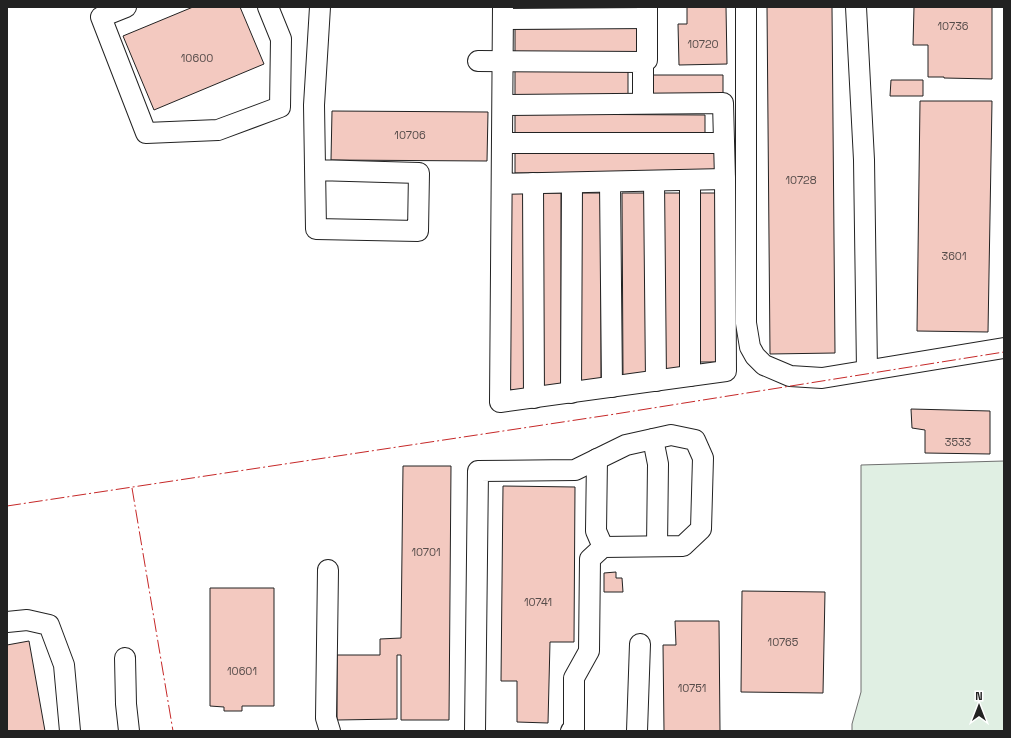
<svg xmlns="http://www.w3.org/2000/svg" width="1011" height="738" font-family="'Space Grotesk',sans-serif">
  <style>
    .green { fill: #e0efe3; stroke: #6f6f6f }
    .building { fill: #f3c9c0; stroke: #222 }
    .lines { fill: none; stroke-linecap: round; stroke-linejoin: round }
    .minor-casing { stroke: #222; stroke-width: 22 }
    .minor { stroke: #fff; stroke-width: 20 }
    .power { stroke: #c62828; stroke-width: 1; stroke-dasharray: 14 3 2 3; stroke-linecap: butt }
    .labels { text-anchor: middle; stroke-width: 3; stroke-linejoin: round; paint-order: stroke }
    .number-label { font-size: 11px; fill: #564c4a }
  </style>
  <rect width="100%" height="100%" fill="#fff"/>
  <!-- green -->
  <path class="green" d="M1004,461V731H852V724L861,692V465Z"/>
  <!-- building -->
  <g class="building">
    <path d="M193,7H240L264,64L154,110L123,36Z"/>
    <rect x="515" y="7" width="114" height="3"/>
    <path d="M687,7H726L727,64L679,65L678,24H687Z"/>
    <path d="M767,7H832L835,353L770,354Z"/>
    <path d="M914,7H992V79L944,78V77H928V45H913Z"/>
    <path d="M644,28L645,52L515,53V29Z"/>
    <path d="M515,71H628V95L515,96Z"/>
    <path d="M652,75H723V95H651Z"/>
    <path d="M891,80H923V96H890Z"/>
    <path d="M920,101H992L988,332L917,331Z"/>
    <path d="M332,111L488,112L487,161L331,160Z"/>
    <path d="M515,114L705,115V134H515Z"/>
    <path d="M722,152V173H515V153Z"/>
    <path d="M505,193H525L526,390H506Z"/>
    <path d="M541,193H561V386H542Z"/>
    <rect x="577" y="193" width="24" height="189"/>
    <path d="M622,193H646L647,375H623Z"/>
    <path d="M662,193H682L683,370H663Z"/>
    <path d="M698,193H718L719,362H699Z"/>
    <path d="M911,409L990,411V454L925,453V430L912,428Z"/>
    <path d="M403,466H451L449,720H401V655H397V719L337,720V655H380V639L401,638Z"/>
    <path d="M503,486L575,487L574,642H550L548,723L517,722V681H501Z"/>
    <path d="M616,572V578H622L623,592H604V573Z"/>
    <path d="M210,588H274V706H242V711H224V707L210,706Z"/>
    <path d="M742,591L825,592L823,693L741,692Z"/>
    <path d="M675,621H719L720,731H664L663,645H676Z"/>
    <path d="M29,641L45,731H7V645Z"/>
  </g>
  <g class="lines">
    <defs>
      <g id="minor">
        <path d="M126,7L101,17L146,133L218,130L280,107L281,39L268,7"/>
        <path d="M746,7V323L750,347L755,356L764,365L790,376L822,378L1004,348"/>
        <path d="M856,7L864,160L867,370"/>
        <path d="M503,19L647,18"/>
        <path d="M478,61L643,62V103"/>
        <path d="M643,62L647,60V7"/>
        <path d="M503,105L723,103L725,179"/>
        <path d="M502,143H724"/>
        <path d="M315,170L419,173L418,231L316,229L314,105L320,7"/>
        <path d="M690,180V376"/>
        <path d="M654,181L656,381"/>
        <path d="M610,182L612,387"/>
        <path d="M533,183L534,398"/>
        <path d="M502,184L725,179L726,371L500,402L503,7"/>
        <path d="M571,393L572,183"/>
        <path d="M653,439L658,464L657,546"/>
        <path d="M597,459L596,531L603,547"/>
        <path d="M328,570L326,718L330,731"/>
        <path d="M7,622L27,620L49,625L64,665L70,731"/>
        <path d="M125,658L126,704L129,731"/>
        <path d="M475,731L478,471L575,470L626,445L671,435L695,440L703,458L701,529L683,546L603,547L590,559L589,651L574,678V729L571,731"/>
        <path d="M637,731L640,644"/>
      </g>
    </defs>
    <!-- minor casing -->
    <use href="#minor" class="minor-casing"/>
    <!-- minor -->
    <use href="#minor" class="minor"/>
    <!-- power -->
    <g class="power">
      <path d="M132,488L173,731"/>
      <path d="M7,506L609,415L1004,352"/>
    </g>
  </g>
  <g class="labels">
    <!-- number labels -->
    <g class="number-label">
      <text x="953" y="30">10736</text>
      <text x="703" y="48">10720</text>
      <text x="197" y="62">10600</text>
      <text x="410" y="139">10706</text>
      <text x="801" y="184">10728</text>
      <text x="954" y="260">3601</text>
      <text x="958" y="446">3533</text>
      <text x="426" y="556">10701</text>
      <text x="538" y="606">10741</text>
      <text x="783" y="646">10765</text>
      <text x="242" y="675">10601</text>
      <text x="692" y="692">10751</text>
    </g>
  </g>
  <!-- border -->
  <rect width="1011" height="738" fill="none" stroke="#222222" stroke-width="16"/>
  <!-- north arrow -->
  <g transform="translate(979 706)" stroke="#ffffff" stroke-width="3" paint-order="stroke">
  <path d="M0-3L7 15L0 10L-7 15Z" fill="#222222"/>
  <text y="-6" font-size="11" font-weight="bold" text-anchor="middle" fill="#222222">N</text>
  </g>
</svg>
